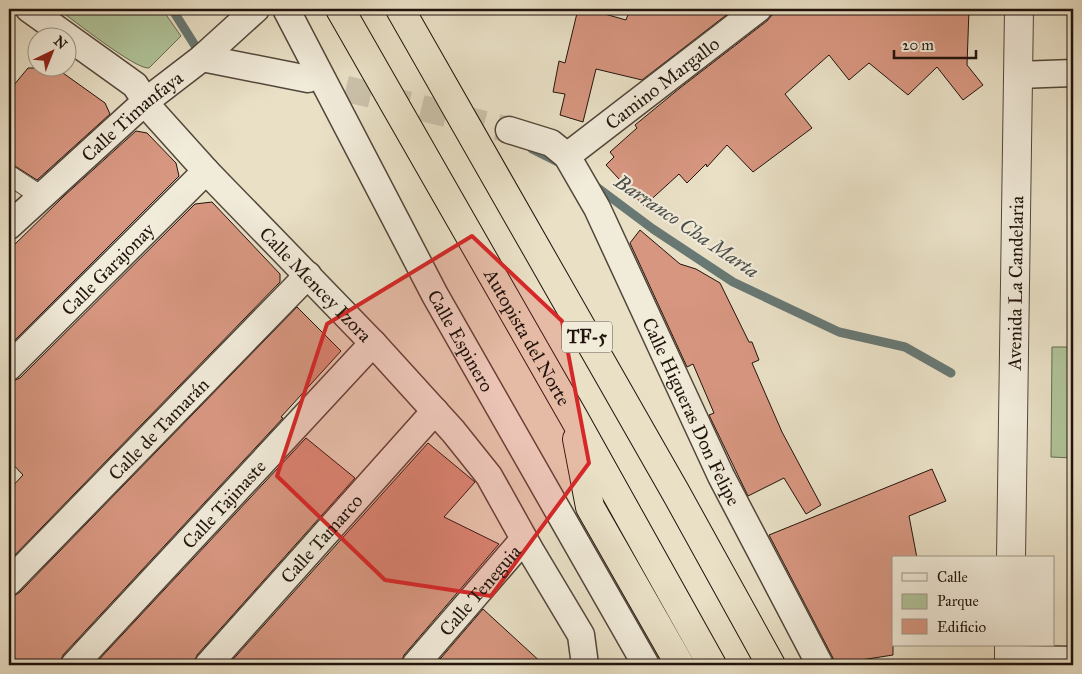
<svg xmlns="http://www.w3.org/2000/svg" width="1082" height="674" font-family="'IM FELL Great Primer',serif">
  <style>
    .green { fill: #b0c399; stroke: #686b52 }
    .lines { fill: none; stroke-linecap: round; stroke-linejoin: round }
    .stream { stroke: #687874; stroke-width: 9 }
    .building { fill: #d79680; stroke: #21130c }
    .minor-tunnel { stroke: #cbc1aa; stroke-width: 26; stroke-dasharray: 26 13; stroke-linecap: butt }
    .pedestrian-casing { stroke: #53463a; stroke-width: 21 }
    .minor-casing { stroke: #53463a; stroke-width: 29 }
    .tertiary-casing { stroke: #53463a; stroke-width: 30 }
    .motorway-casing { stroke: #21130c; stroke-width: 30 }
    .pedestrian { stroke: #f1ebda; stroke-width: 19 }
    .minor { stroke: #f1ebda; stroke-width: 26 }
    .tertiary { stroke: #f1ebda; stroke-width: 28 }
    .motorway { stroke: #e9e0c6; stroke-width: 28 }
    .marked { fill: #d62828; fill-opacity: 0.2; stroke: #d62828; stroke-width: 4; stroke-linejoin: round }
    .labels { text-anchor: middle; stroke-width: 4.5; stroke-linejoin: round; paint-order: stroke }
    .shield { fill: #f1ebda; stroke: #5f544a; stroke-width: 1 }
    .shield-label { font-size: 18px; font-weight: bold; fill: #21130c }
    .street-label { font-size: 19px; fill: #21130c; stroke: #f1ebda }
    .water-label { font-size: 20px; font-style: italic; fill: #4b4e49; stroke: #f1ebda }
  </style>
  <rect width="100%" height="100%" fill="#e9e0c6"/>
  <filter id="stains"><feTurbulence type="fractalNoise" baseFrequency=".004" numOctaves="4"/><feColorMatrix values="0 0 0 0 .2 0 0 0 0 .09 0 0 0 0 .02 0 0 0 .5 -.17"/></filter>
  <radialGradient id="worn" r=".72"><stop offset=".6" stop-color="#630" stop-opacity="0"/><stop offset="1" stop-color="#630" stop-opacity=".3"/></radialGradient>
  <!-- green -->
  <g class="green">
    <path d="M58,9H162L181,36L149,68C136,70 72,19 58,9Z"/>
    <path d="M1052,347H1073V458L1051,457Z"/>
  </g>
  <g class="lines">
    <!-- stream -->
    <g class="stream">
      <path d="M172,9L201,55"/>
      <path d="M532,149L558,162"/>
      <path d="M594,185L653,229L733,282L839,332L905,347L951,373"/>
    </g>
  </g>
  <!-- building -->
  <g class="building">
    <path d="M578,9H587L626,20L630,9H734L642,80L596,69L583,122L560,115L565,94L553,92L559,61L565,63Z"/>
    <path d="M773,9H969L967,65L983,85L963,100L937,67L908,95L869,63L849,80L829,55L785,94L812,128L753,172L727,145L707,167L706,164L687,183L679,174L644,206L606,165L614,157L610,152L637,128L635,125L680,88L767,21L772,15Z"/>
    <path d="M28,68H56L105,103L110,114L37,180L15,166L9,164V91Z"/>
    <path d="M136,131L147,133L176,163L179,176L9,346V250L64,196Z"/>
    <path d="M212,202L280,274V282L9,561V490L23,475L9,460V382L13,381L20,378L195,204Z"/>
    <path d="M640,230L680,264L696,269L720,283L749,342H752L759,360L752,363L782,432L821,505L806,514L784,478L748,496L709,415L714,413L693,364L687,367L630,243Z"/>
    <path d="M297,307L341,351L281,417L283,418L63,655L59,665H9V597L14,596L20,592Z"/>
    <path d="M306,438L355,478L197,655L193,665H94Z"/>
    <path d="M428,443L475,482L444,517L499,544L404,655L400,665H228Z"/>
    <path d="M932,469L946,501L909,516L917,558H893V655L835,664L833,658L769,535Z"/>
    <path d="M483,609L544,665H435Z"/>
  </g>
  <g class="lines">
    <!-- minor-tunnel -->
    <path class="minor-tunnel" d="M308,79L509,130"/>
    <defs>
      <path id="pedestrian" d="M9,175L41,196"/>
      <g id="minor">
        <path id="s1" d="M29,9L135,85L152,111L206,171L373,343L453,431L489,476L532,553L581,635L585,665"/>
        <path id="s2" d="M286,9L435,295L646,665"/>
        <path d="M202,58L308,79"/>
        <path d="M1018,75L1073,73"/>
        <path id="s3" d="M509,130L551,143L567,156L597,208L721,476L820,665"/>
        <path id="s4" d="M567,156L758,9"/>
        <path id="s5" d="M9,226L146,101L202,58L256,9"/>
        <path id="s6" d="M9,367L206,171"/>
        <path id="s7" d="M9,582L308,275"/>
        <path d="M1009,659L1073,660"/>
        <path id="s8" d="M74,665L373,343"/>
        <path id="s9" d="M208,665L435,411"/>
        <path id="s10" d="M415,665L524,539"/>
      </g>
      <g id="tertiary">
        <path id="s11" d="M1011,558L1019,9"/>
        <path d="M1009,665V645"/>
      </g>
      <g id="motorway">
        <path id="s12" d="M340,9L574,418L712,665"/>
        <path d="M400,9L676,493L771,665"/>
        <path d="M577,439L590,507L680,665"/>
      </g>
    </defs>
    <!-- pedestrian casing -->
    <use href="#pedestrian" class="pedestrian-casing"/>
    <!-- minor casing -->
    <use href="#minor" class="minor-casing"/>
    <!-- tertiary casing -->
    <use href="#tertiary" class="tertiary-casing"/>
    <!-- motorway casing -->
    <use href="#motorway" class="motorway-casing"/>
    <!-- pedestrian -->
    <use href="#pedestrian" class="pedestrian"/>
    <!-- minor -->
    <use href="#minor" class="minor"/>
    <!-- tertiary -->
    <use href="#tertiary" class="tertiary"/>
    <!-- motorway -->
    <use href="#motorway" class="motorway"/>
  </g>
  <!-- marked area -->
  <path class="marked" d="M472,236L562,321L589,463L491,596L385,580L277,476L327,324Z"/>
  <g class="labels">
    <!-- shield labels -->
    <rect class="shield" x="562" y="321.5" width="50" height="31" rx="4"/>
    <g class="shield-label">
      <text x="587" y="343">TF-5</text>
    </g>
    <!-- street labels -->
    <g class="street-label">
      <text dy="7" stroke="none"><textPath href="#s4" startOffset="120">Camino Margallo</textPath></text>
      <text dy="7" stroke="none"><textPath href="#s5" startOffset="165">Calle Timanfaya</textPath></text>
      <text dy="7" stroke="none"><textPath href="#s6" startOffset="139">Calle Garajonay</textPath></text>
      <text dy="7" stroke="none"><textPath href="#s11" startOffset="275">Avenida La Candelaria</textPath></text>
      <text dy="7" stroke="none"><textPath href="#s1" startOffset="400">Calle Mencey Izora</textPath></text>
      <text dy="7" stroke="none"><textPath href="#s12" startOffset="378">Autopista del Norte</textPath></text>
      <text dy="7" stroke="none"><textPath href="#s2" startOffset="375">Calle Espinero</textPath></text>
      <text dy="7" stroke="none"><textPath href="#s3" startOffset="349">Calle Higueras Don Felipe</textPath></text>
      <text dy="7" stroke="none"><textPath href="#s7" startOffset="214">Calle de Tamarán</textPath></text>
      <text dy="7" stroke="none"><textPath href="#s8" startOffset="220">Calle Tajinaste</textPath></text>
      <text dy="7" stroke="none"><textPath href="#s9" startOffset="170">Calle Tamarco</textPath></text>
      <text dy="7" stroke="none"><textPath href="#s10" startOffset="99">Calle Teneguia</textPath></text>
    </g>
    <!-- water labels -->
    <g class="water-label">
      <text transform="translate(687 226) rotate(34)" y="7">Barranco Cha Marta</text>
    </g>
  </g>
  <!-- margin -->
  <rect width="1082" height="674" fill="none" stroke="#e9e0c6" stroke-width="30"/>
  <rect x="10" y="10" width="1062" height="654" fill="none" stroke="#21130c" stroke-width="2.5"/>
  <rect x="15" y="15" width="1052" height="644" fill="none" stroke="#21130c"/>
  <!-- legend -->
  <rect x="892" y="556" width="162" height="90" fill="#f1ebda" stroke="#9e9588"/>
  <rect x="902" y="573" width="25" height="8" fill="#f1ebda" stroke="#9e9588"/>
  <text x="937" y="582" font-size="15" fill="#21130c">Calle</text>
  <rect x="902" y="594" width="25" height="15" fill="#b0c399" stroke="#9e9588"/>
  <text x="937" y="606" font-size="15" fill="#21130c">Parque</text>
  <rect x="902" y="619" width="25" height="15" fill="#d79680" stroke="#9e9588"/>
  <text x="937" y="632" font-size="15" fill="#21130c">Edificio</text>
  <!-- north arrow -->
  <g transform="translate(52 52) rotate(43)"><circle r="24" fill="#f1ebda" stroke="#9e9588"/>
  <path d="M0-4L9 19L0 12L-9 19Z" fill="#8f2418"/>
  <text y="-8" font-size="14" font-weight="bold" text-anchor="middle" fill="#21130c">N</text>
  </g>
  <!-- scale -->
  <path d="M894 50v8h82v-8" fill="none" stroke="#21130c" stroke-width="2.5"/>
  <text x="902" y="50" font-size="15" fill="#21130c" stroke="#f1ebda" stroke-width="4" paint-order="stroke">20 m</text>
  <rect width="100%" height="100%" filter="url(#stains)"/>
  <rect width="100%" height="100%" fill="url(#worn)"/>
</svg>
